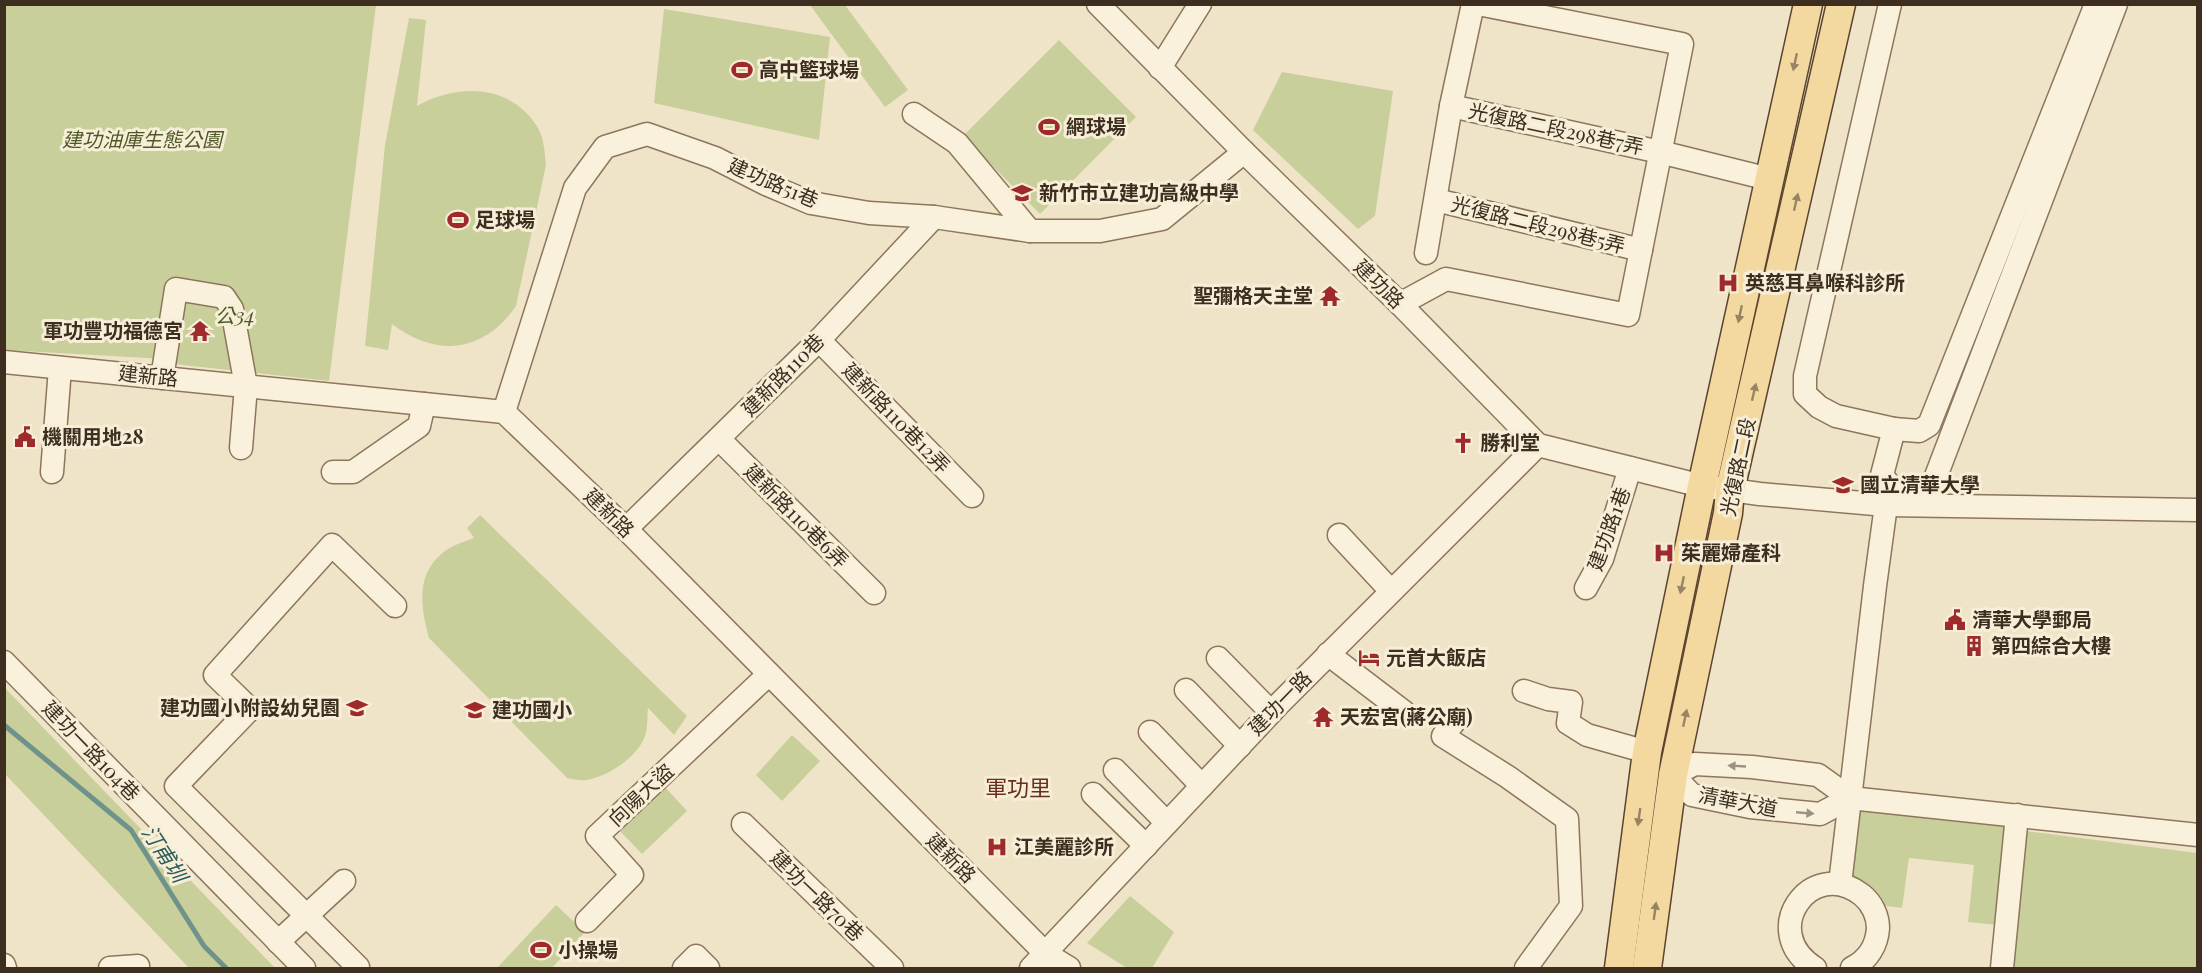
<svg xmlns="http://www.w3.org/2000/svg" width="2202" height="973" font-family="'Playfair Display','Noto Sans TC',serif">
  <style>
    .green { fill: #c9cf9b }
    .lines { fill: none; stroke-linecap: round; stroke-linejoin: round }
    .stream { stroke: #6f938a; stroke-width: 5 }
    .minor-casing { stroke: #8d765c; stroke-width: 25 }
    .major-casing { stroke: #5b4430; stroke-width: 31 }
    .minor { stroke: #faf1dc; stroke-width: 22 }
    .major { stroke: #f3d9a0; stroke-width: 28 }
    .oneway { fill: #988460 }
    .oneway2 { fill: #9c907e }
    .labels { text-anchor: middle; stroke-width: 6; stroke-linejoin: round; paint-order: stroke }
    .poi-label { font-size: 20px; font-weight: bold; fill: #3d2e20; stroke: #f7eed8; text-anchor: start }
    .street-label { font-size: 20px; fill: #3d2e20; stroke: #f7eed8 }
    .park-label { font-size: 20px; font-style: italic; fill: #4d5a26; stroke: #f7eed8 }
    .water-label { font-size: 21px; font-style: italic; fill: #2f5d5a; stroke: #f7eed8 }
    .quarter-label { font-size: 22px; fill: #6b2e1e; stroke: #f7eed8 }
  </style>
  <rect width="100%" height="100%" fill="#f0e4c8"/>
  <!-- green -->
  <g class="green">
    <path d="M4,5H376L329,381L164,363V359L5,350Z"/>
    <path d="M810,5H845L908,90L885,107Z"/>
    <path d="M664,9L830,37L819,140L654,103Z"/>
    <path d="M409,18L426,20L417,106C458,83 512,84 538,128C544,139 545,153 546,165L516,306C484,353 436,358 392,324L388,350L365,346L385,145Z"/>
    <path d="M1059,40L1136,117L1040,214L963,136Z"/>
    <path d="M1282,72L1393,91L1375,216L1358,229L1253,130Z"/>
    <path d="M480,515L687,716L674,735L648,708C647,717 648,728 645,736C637,758 607,777 586,780C580,781 573,779 567,778L429,638C420,605 415,571 448,549C456,544 466,541 474,538L467,528Z"/>
    <path d="M4,688H5L275,968H189L5,774Z"/>
    <path d="M792,735L820,761L782,801L756,775Z"/>
    <path d="M664,786L687,811L642,854L619,830Z"/>
    <path d="M1854,806L2008,823L1997,925L1968,922L1974,865L1909,858L1902,908L1879,905L1846,877Z"/>
    <path d="M2026,831L2197,853V968H2013Z"/>
    <path d="M1130,896L1174,932L1152,968H1127L1087,943Z"/>
    <path d="M556,905L585,932L552,968H497Z"/>
  </g>
  <g class="lines">
    <!-- stream -->
    <path class="stream" d="M4,725L131,830L204,946L226,968"/>
    <defs>
      <g id="minor">
        <path d="M1098,4L1244,152L1400,304L1538,445L1702,486L1760,494L1886,505L2198,510"/>
        <path d="M1890,4L1805,376V394L1819,407L1836,416L1894,429"/>
        <path d="M1160,68L1200,4"/>
        <path d="M1451,106L1660,152L1769,179"/>
        <path d="M914,114L957,143L1030,231"/>
        <path d="M1436,200L1641,250"/>
        <path d="M1426,253L1451,106L1473,4"/>
        <path d="M1400,304L1446,279L1628,315L1682,44L1478,4"/>
        <path d="M819,340L972,496"/>
        <path d="M4,362L504,412L626,529L1046,954L1069,968"/>
        <path d="M162,378L176,289L224,297L232,309L246,386L241,448"/>
        <path d="M504,412L575,188L605,147L647,134L715,158L766,184L811,203L869,213L934,217L1030,231H1100L1162,219L1244,152"/>
        <path d="M719,439L874,593"/>
        <path d="M52,472L60,368"/>
        <path d="M333,472H353L419,426L424,404"/>
        <path d="M1925,505L2116,4"/>
        <path d="M626,529L819,340L934,217"/>
        <path d="M1339,535L1391,591"/>
        <path d="M1586,588L1602,559L1630,468"/>
        <path d="M1328,654L1404,712"/>
        <path d="M1218,658L1271,712"/>
        <path d="M4,662L304,968"/>
        <path d="M1186,690L1240,746"/>
        <path d="M1524,691L1548,699L1571,702L1568,723L1587,735L1647,752"/>
        <path d="M1455,721L1443,736L1508,777L1567,819L1571,906L1526,968"/>
        <path d="M1150,732L1202,786"/>
        <path d="M1115,770L1167,823"/>
        <path d="M1673,775L1695,764L1752,767L1818,775L1850,798L2198,835"/>
        <path d="M1673,775L1692,795L1750,807L1820,814L1850,798"/>
        <path d="M1093,794L1146,846"/>
        <path d="M743,824L892,968"/>
        <path d="M1840,884L1875,586L1886,505L1891,487L1882,475L1894,429L1919,431L1929,425L2096,4"/>
        <path d="M587,921L632,875L597,836L769,674"/>
        <path d="M278,942L344,881"/>
        <path d="M4,965L5,968"/>
        <path d="M358,967L176,786L250,709L215,675L332,545L395,606"/>
        <path d="M110,968L138,966"/>
        <path d="M684,968L696,956L708,968"/>
        <path d="M1031,968L1278,705L1538,445"/>
        <path d="M1815,968C1757,932 1811,855 1862,895C1872,903 1878,916 1878,928C1877,945 1868,960 1852,968"/>
        <path d="M2002,968L2017,815"/>
      </g>
      <g id="major">
        <path d="M1619,968L1647,752L1702,486L1808,4"/>
        <path d="M1647,968L1673,775L1728,513L1730,490L1841,4"/>
      </g>
    </defs>
    <!-- minor casing -->
    <use href="#minor" class="minor-casing"/>
    <!-- major casing -->
    <use href="#major" class="major-casing"/>
    <!-- minor -->
    <use href="#minor" class="minor"/>
    <!-- major -->
    <use href="#major" class="major"/>
  </g>
  <!-- one-way arrows -->
  <defs><path id="oneway-solid" d="M-6-.8H1V-3.2L6.5 0L1 3.2V.8H-6Z" transform="scale(1.5)"/></defs>
  <g class="oneway">
    <use href="#oneway-solid" transform="translate(1795 62) rotate(102)"/>
    <use href="#oneway-solid" transform="translate(1796 202) rotate(-77)"/>
    <use href="#oneway-solid" transform="translate(1740 314) rotate(102)"/>
    <use href="#oneway-solid" transform="translate(1754 392) rotate(-77)"/>
    <use href="#oneway-solid" transform="translate(1682 585) rotate(102)"/>
    <use href="#oneway-solid" transform="translate(1685 718) rotate(-78)"/>
    <use href="#oneway-solid" transform="translate(1639 817) rotate(98)"/>
    <use href="#oneway-solid" transform="translate(1655 911) rotate(-82)"/>
  </g>
  <g class="oneway2">
    <use href="#oneway-solid" transform="translate(1737 766) rotate(-177)"/>
    <use href="#oneway-solid" transform="translate(1805 813) rotate(5)"/>
  </g>
  <!-- icons -->
  <defs>
    <symbol id="stadium-bare" viewBox="-9 -9 18 18"><path d="M0-5a6.5 5 0 1 0 0 10a6.5 5 0 1 0 0-10ZM-3.5-1.8h7v3.6h-7Z" fill="#9e2a2b" stroke="#f7eed8" stroke-width="2.5" paint-order="stroke"/></symbol>
    <symbol id="school-bare" viewBox="-9 -9 18 18"><path d="M0-5L7-2L0 1L-7-2ZM-4 1L0 2.5L4 1V4Q0 6-4 4Z" fill="#9e2a2b" stroke="#f7eed8" stroke-width="2.5" paint-order="stroke"/></symbol>
    <symbol id="hospital-bare" viewBox="-9 -9 18 18"><path d="M-5-5h3v3.5h4V-5h3V5h-3V1.5h-4V5h-3Z" fill="#9e2a2b" stroke="#f7eed8" stroke-width="2.5" paint-order="stroke"/></symbol>
    <symbol id="temple-bare" viewBox="-9 -9 18 18"><path d="M0-6L5-2H3V0L6.5 2.5H4V6H1.5V3h-3V6H-4V2.5H-6.5L-3 0V-2H-5Z" fill="#9e2a2b" stroke="#f7eed8" stroke-width="2.5" paint-order="stroke"/></symbol>
    <symbol id="civic-bare" viewBox="-9 -9 18 18"><path d="M-.6-6.5H3V-4.5H.6V-3L4-1V1h2V6H-6V1h2V-1L-.6-3ZM-1.2 2.5V6h2.4V2.5Z" fill="#9e2a2b" stroke="#f7eed8" stroke-width="2.5" paint-order="stroke"/></symbol>
    <symbol id="church-bare" viewBox="-9 -9 18 18"><path d="M-1.2-6h2.4v3.5h3.3v2.4h-3.3V6h-2.4V-.1h-3.3v-2.4h3.3Z" fill="#9e2a2b" stroke="#f7eed8" stroke-width="2.5" paint-order="stroke"/></symbol>
    <symbol id="university-bare" viewBox="-9 -9 18 18"><path d="M0-5L7-2L0 1L-7-2ZM-4 1L0 2.5L4 1V4Q0 6-4 4Z" fill="#9e2a2b" stroke="#f7eed8" stroke-width="2.5" paint-order="stroke"/></symbol>
    <symbol id="building-bare" viewBox="-9 -9 18 18"><path d="M-4-6H4V6H1V3H-1V6H-4ZM-2.5-4.3h1.7v1.8h-1.7ZM.8-4.3h1.7v1.8H.8ZM-2.5-1h1.7V.8h-1.7ZM.8-1h1.7V.8H.8Z" fill="#9e2a2b" stroke="#f7eed8" stroke-width="2.5" paint-order="stroke"/></symbol>
    <symbol id="hotel-bare" viewBox="-9 -9 18 18"><path d="M-6-4.5h1.5V1H6V5H4.5V3h-9V5H-6ZM-4 0a1.8 1.8 0 1 1 3.6 0ZM.5 0V-2.5h3Q6-2.5 6 0Z" fill="#9e2a2b" stroke="#f7eed8" stroke-width="2.5" paint-order="stroke"/></symbol>
  </defs>
  <g fill-rule="evenodd">
    <use href="#stadium-bare" x="727" y="55" width="30" height="30"/>
    <use href="#stadium-bare" x="1034" y="112" width="30" height="30"/>
    <use href="#school-bare" x="1007" y="178" width="30" height="30"/>
    <use href="#stadium-bare" x="443" y="205" width="30" height="30"/>
    <use href="#hospital-bare" x="1713" y="268" width="30" height="30"/>
    <use href="#temple-bare" x="1315" y="281" width="30" height="30"/>
    <use href="#temple-bare" x="185" y="316" width="30" height="30"/>
    <use href="#civic-bare" x="10" y="422" width="30" height="30"/>
    <use href="#church-bare" x="1448" y="428" width="30" height="30"/>
    <use href="#university-bare" x="1828" y="470" width="30" height="30"/>
    <use href="#hospital-bare" x="1649" y="538" width="30" height="30"/>
    <use href="#civic-bare" x="1940" y="605" width="30" height="30"/>
    <use href="#building-bare" x="1959" y="631" width="30" height="30"/>
    <use href="#hotel-bare" x="1354" y="643" width="30" height="30"/>
    <use href="#school-bare" x="342" y="693" width="30" height="30"/>
    <use href="#school-bare" x="460" y="695" width="30" height="30"/>
    <use href="#temple-bare" x="1308" y="702" width="30" height="30"/>
    <use href="#hospital-bare" x="982" y="832" width="30" height="30"/>
    <use href="#stadium-bare" x="526" y="935" width="30" height="30"/>
  </g>
  <g class="labels">
    <!-- poi labels -->
    <g class="poi-label">
      <text x="759" y="77">高中籃球場</text>
      <text x="1066" y="134">網球場</text>
      <text x="1039" y="200">新竹市立建功高級中學</text>
      <text x="475" y="227">足球場</text>
      <text x="1745" y="290">英慈耳鼻喉科診所</text>
      <text x="1313" y="303" text-anchor="end">聖彌格天主堂</text>
      <text x="183" y="338" text-anchor="end">軍功豐功福德宮</text>
      <text x="42" y="444">機關用地28</text>
      <text x="1480" y="450">勝利堂</text>
      <text x="1860" y="492">國立清華大學</text>
      <text x="1681" y="560">茱麗婦產科</text>
      <text x="1972" y="627">清華大學郵局</text>
      <text x="1991" y="653">第四綜合大樓</text>
      <text x="1386" y="665">元首大飯店</text>
      <text x="340" y="715" text-anchor="end">建功國小附設幼兒園</text>
      <text x="492" y="717">建功國小</text>
      <text x="1340" y="724">天宏宮(蔣公廟)</text>
      <text x="1014" y="854">江美麗診所</text>
      <text x="558" y="957">小操場</text>
    </g>
    <!-- street labels -->
    <g class="street-label">
      <text transform="translate(1556 129) rotate(12)" y="7">光復路二段298巷7弄</text>
      <text transform="translate(773 183) rotate(23)" y="7">建功路51巷</text>
      <text transform="translate(1538 225) rotate(14)" y="7">光復路二段298巷5弄</text>
      <text transform="translate(1379 284) rotate(44)" y="7">建功路</text>
      <text transform="translate(783 375) rotate(-45)" y="7">建新路110巷</text>
      <text transform="translate(148 376) rotate(6)" y="7">建新路</text>
      <text transform="translate(896 418) rotate(46)" y="7">建新路110巷12弄</text>
      <text transform="translate(1738 467) rotate(-78)" y="7">光復路二段</text>
      <text transform="translate(609 513) rotate(44)" y="7">建新路</text>
      <text transform="translate(796 516) rotate(45)" y="7">建新路110巷6弄</text>
      <text transform="translate(1609 529) rotate(-70)" y="7">建功路1巷</text>
      <text transform="translate(1280 703) rotate(-46)" y="7">建功一路</text>
      <text transform="translate(91 751) rotate(46)" y="7">建功一路104巷</text>
      <text transform="translate(641 795) rotate(-43)" y="7">向陽大盜</text>
      <text transform="translate(1738 802) rotate(11)" y="7">清華大道</text>
      <text transform="translate(951 858) rotate(45)" y="7">建新路</text>
      <text transform="translate(817 896) rotate(44)" y="7">建功一路70巷</text>
    </g>
    <!-- park labels -->
    <g class="park-label">
      <text x="142" y="147">建功油庫生態公園</text>
      <text x="235" y="323">公34</text>
    </g>
    <!-- water labels -->
    <g class="water-label">
      <text transform="translate(164 854) rotate(57)" y="7">汀甫圳</text>
    </g>
    <!-- quarter labels -->
    <g class="quarter-label">
      <text x="1018" y="796">軍功里</text>
    </g>
  </g>
  <!-- border -->
  <rect width="2202" height="973" fill="none" stroke="#3d2e20" stroke-width="12"/>
</svg>
